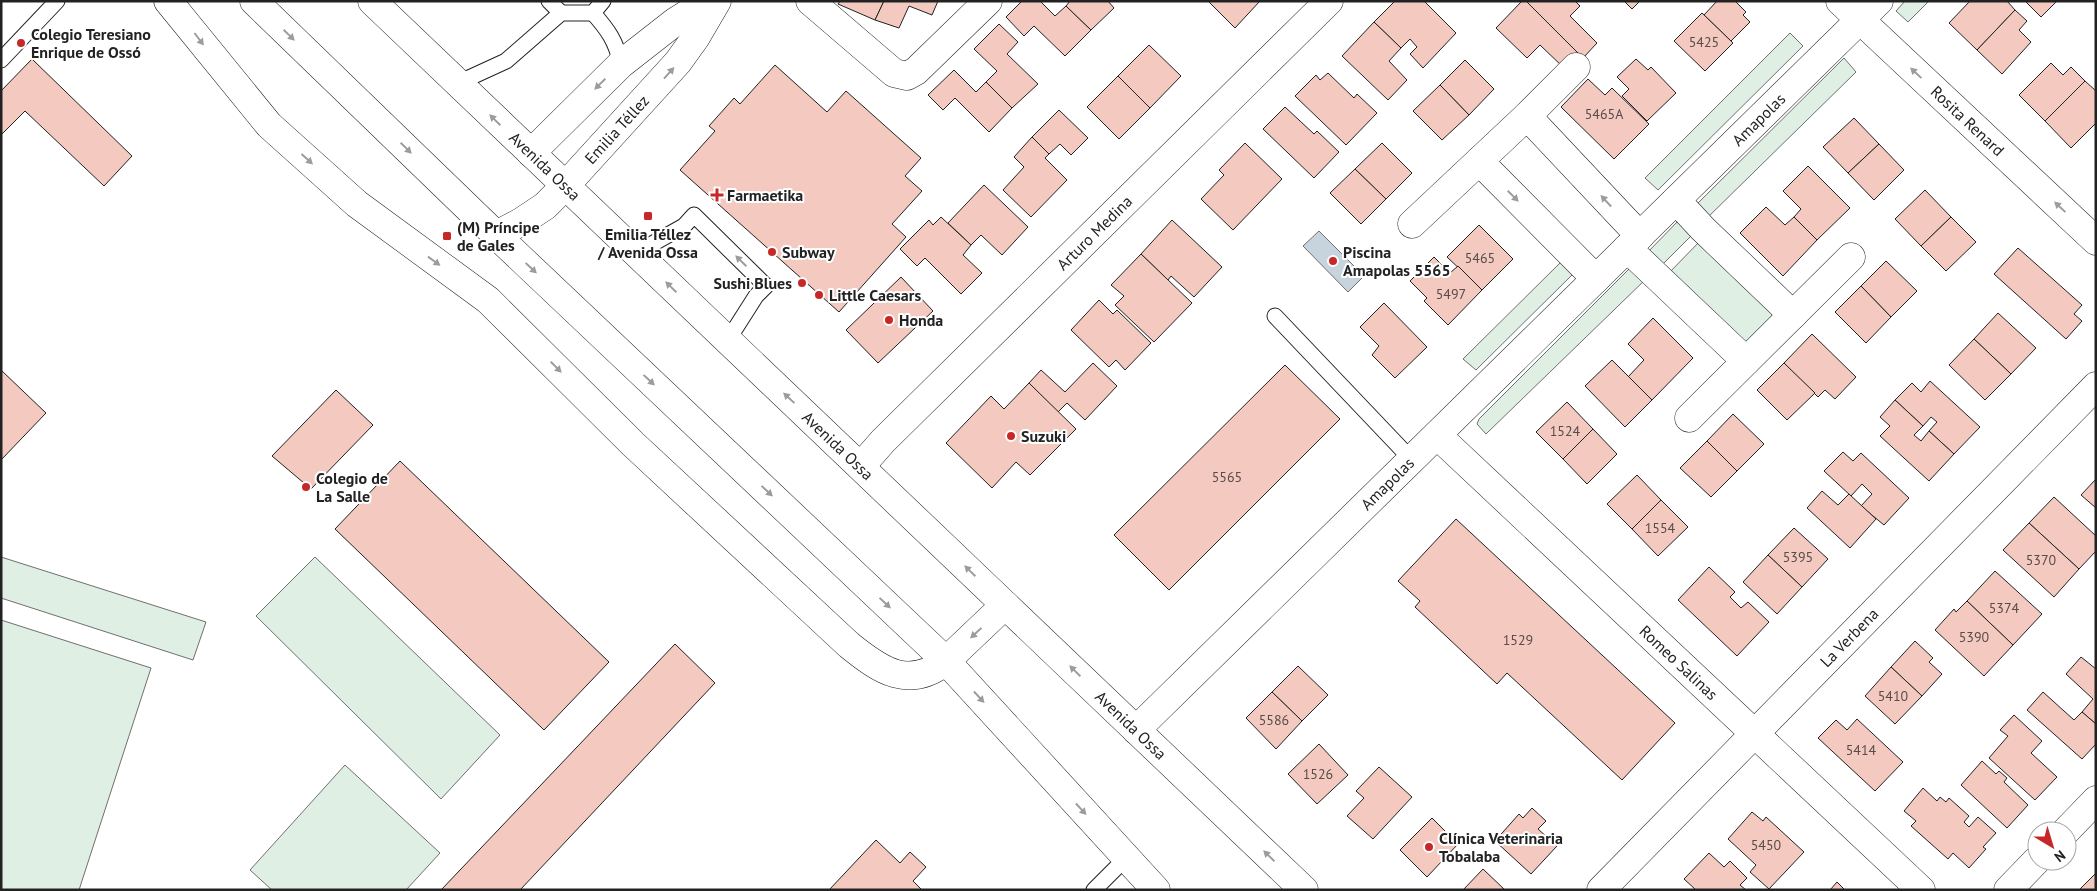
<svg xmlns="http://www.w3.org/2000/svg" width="2097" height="891" font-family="'PT Sans',sans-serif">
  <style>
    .green { fill: #e0efe3; stroke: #6f6f6f }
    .water { fill: #c7d3dd; stroke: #6f6f6f }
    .building { fill: #f3c9c0; stroke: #222 }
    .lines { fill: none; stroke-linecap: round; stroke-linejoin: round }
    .service-casing { stroke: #222; stroke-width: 17 }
    .minor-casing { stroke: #222; stroke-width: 29 }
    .tertiary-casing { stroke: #222; stroke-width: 29 }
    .primary-casing { stroke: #222; stroke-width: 29 }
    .service { stroke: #fff; stroke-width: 15 }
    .minor { stroke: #fff; stroke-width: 28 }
    .tertiary { stroke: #fff; stroke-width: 28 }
    .primary { stroke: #fff; stroke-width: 28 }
    .oneway { fill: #9c9c9c }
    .poi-dot { fill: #c62828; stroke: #fff; stroke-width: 2 }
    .labels { text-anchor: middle; stroke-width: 4; stroke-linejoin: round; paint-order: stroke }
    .number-label { font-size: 14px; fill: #564c4a }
    .poi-label { font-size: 16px; font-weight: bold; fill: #222; stroke: #fff; text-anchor: start }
    .street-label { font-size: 16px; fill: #222; stroke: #fff }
  </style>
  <rect width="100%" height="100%" fill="#fff"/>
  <!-- green -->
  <g class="green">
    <path d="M1905,1H1929L1908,22L1896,11Z"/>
    <path d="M1790,33L1803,46L1658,190L1645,178Z"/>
    <path d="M1844,58L1856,72L1704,221L1692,209Z"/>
    <path d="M1681,218L1695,232L1659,268L1645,255Z"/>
    <path d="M1703,238L1778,311L1742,348L1667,275Z"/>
    <path d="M1562,261L1574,273L1476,370L1463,359Z"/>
    <path d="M1634,264L1648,277L1486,434L1477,424L1479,419Z"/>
    <path d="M1,557L206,622L193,660L1,598Z"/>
    <path d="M315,557L500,735L441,799L256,616Z"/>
    <path d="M1,620L151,668L79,890H1Z"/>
    <path d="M345,765L440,853L406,890H272L250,870Z"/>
  </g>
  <!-- water -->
  <path class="water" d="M1319,231L1364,276L1348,292L1303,246Z"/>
  <!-- building -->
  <g class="building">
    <path d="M840,1H884L875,20L838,4Z"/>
    <path d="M884,1H938L932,15L909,6L899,28L875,20Z"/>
    <path d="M1022,1H1040L1055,16L1066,6L1091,30L1065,56L1034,26L1024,36L1006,17Z"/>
    <path d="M1070,1H1108L1114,8L1091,30L1066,6Z"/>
    <path d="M1208,1H1260L1235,28Z"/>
    <path d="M1395,1H1424L1456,33L1423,68L1410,54L1417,47L1410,39L1401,48L1374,22Z"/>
    <path d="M1522,1H1526L1579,54L1564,68L1540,45L1527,58L1496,28Z"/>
    <path d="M1526,1H1575L1580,6L1570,16L1597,43L1583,58Z"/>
    <path d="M1624,1H1640L1632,9Z"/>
    <path d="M1717,1H1735L1746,12L1743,15L1750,22L1731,41L1704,15Z"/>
    <path d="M1970,1H2007L2015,10L1977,50L1949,23Z"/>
    <path d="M2025,1H2057L2041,17Z"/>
    <path d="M2015,10L2027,21L2019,30L2031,42L2002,74L1977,50Z"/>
    <path d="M1702,13L1733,43L1705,71L1674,41Z"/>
    <path d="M1374,22L1401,48L1389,61L1407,80L1388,100L1342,56Z"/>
    <path d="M999,24L1018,42L1007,54L1038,84L1012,108L986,82L997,71L974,49Z"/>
    <path d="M1149,45L1181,76L1150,108L1118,76Z"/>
    <path d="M32,59L132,156L104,186L25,111L1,135V91Z"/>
    <path d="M1636,59L1648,70L1651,67L1676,93L1647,121L1622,96L1629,89L1617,77Z"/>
    <path d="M1465,60L1494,89L1469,115L1440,85Z"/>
    <path d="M2051,63L2063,75L2071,67L2085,81L2045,121L2019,95Z"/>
    <path d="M775,65L827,112L846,91L921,158L905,176L922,191L892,224L906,237L839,312L680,170L715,131L709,126L734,98L740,104Z"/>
    <path d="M954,70L976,92L986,82L1012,108L989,132L955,98L943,110L928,95Z"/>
    <path d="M1328,73L1354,98L1357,94L1377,113L1346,145L1295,96L1316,75L1320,80Z"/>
    <path d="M1118,76L1150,108L1119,139L1087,107Z"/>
    <path d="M1588,79L1605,95L1612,88L1649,124L1614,159L1561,107Z"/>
    <path d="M2085,81L2096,91V123L2071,148L2045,121Z"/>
    <path d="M1440,85L1469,115L1442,140L1413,111Z"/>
    <path d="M1285,107L1314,134L1317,131L1339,152L1314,178L1263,129Z"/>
    <path d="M1059,110L1088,138L1071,155L1060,144L1049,154L1032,137Z"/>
    <path d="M1854,118L1879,144L1848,173L1823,147Z"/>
    <path d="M1032,137L1049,154L1045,158L1067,180L1031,217L1003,190L1024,167L1014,157Z"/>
    <path d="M1245,143L1282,179L1233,230L1201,199L1224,175L1219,170Z"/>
    <path d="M1382,143L1412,173L1386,199L1355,169Z"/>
    <path d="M1879,144L1904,170L1874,200L1848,173Z"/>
    <path d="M1808,166L1850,208L1817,240L1794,217L1801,209L1783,191Z"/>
    <path d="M1355,169L1386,199L1361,224L1330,193Z"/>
    <path d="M984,185L1028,227L1002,255L981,235L971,245L948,223Z"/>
    <path d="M1925,190L1951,217L1921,246L1895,219Z"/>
    <path d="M1766,207L1785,225L1794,217L1817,240L1783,276L1740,233Z"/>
    <path d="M941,217L971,245L963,255L982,273L961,294L925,258L917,266L900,249L929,220L933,225Z"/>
    <path d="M1951,217L1976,242L1946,271L1921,246Z"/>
    <path d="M1172,220L1222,267L1194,297L1171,276L1168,280L1141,254Z"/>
    <path d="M1479,225L1513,259L1482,290L1447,257Z"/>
    <path d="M2018,248L2082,305L2074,314L2082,321L2066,339L1994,274Z"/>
    <path d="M1141,254L1192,303L1154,342L1115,305L1124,296L1111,285Z"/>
    <path d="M1434,257L1450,273L1458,266L1482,290L1448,325L1424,301L1427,298L1410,281Z"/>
    <path d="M1886,261L1917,291L1891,317L1861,286Z"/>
    <path d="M901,277L933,311L878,363L846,330Z"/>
    <path d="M1861,286L1891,317L1866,343L1835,312Z"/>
    <path d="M1099,300L1113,314L1117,310L1151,343L1125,370L1116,360L1109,367L1071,330Z"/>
    <path d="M1384,303L1427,347L1395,378L1372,355L1379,346L1360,327Z"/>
    <path d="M1998,313L2036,348L2011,374L1974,339Z"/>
    <path d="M1653,318L1693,358L1652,400L1628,377L1644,360L1628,344Z"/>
    <path d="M1812,334L1856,377L1835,399L1825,390L1818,397L1784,363Z"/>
    <path d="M1974,339L2011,374L1985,400L1949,365Z"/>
    <path d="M1612,360L1652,400L1625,427L1585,386Z"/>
    <path d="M1093,363L1117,386L1085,420L1067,403L1058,412L1029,383L1041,370L1065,392Z"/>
    <path d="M1784,363L1815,393L1787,420L1757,390Z"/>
    <path d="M1285,365L1340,419L1169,590L1114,535Z"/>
    <path d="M1,370L46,413L1,460Z"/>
    <path d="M1930,381L1980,427L1954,454L1929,431L1937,422L1931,417L1923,426L1895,400L1912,383L1921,392Z"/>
    <path d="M1029,383L1076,429L1030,475L1016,462L992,488L946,443L991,396L1004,409Z"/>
    <path d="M336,390L373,425L311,489L272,456Z"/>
    <path d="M1895,400L1923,426L1914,435L1921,441L1929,431L1954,454L1929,481L1880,436L1890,426L1880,417Z"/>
    <path d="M1567,402L1593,429L1563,459L1536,432Z"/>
    <path d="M1733,414L1764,444L1737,471L1707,441Z"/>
    <path d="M1593,429L1617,454L1587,484L1563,459Z"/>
    <path d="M1707,441L1737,471L1711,497L1680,468Z"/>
    <path d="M1843,452L1853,461L1861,453L1909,498L1884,525L1861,506L1872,494L1862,484L1851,496L1824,471Z"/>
    <path d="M400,461L609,662L544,730L335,529Z"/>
    <path d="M1637,475L1661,500L1632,529L1607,504Z"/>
    <path d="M2096,479V508L2081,495Z"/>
    <path d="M1822,491L1838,505L1849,494L1876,519L1850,548L1807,508Z"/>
    <path d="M2054,497L2096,536V551L2079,569L2029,523Z"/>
    <path d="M1661,500L1688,527L1658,556L1632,529Z"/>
    <path d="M1456,519L1675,723L1622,780L1507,673L1497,684L1415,607L1420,601L1398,581Z"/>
    <path d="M2029,523L2079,569L2054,597L2003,550Z"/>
    <path d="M1794,528L1828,559L1802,587L1768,555Z"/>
    <path d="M1768,555L1802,587L1777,614L1743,582Z"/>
    <path d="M1709,567L1735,592L1730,597L1741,608L1748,602L1769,622L1737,656L1678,600Z"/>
    <path d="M1995,571L2042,614L2013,645L1967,601Z"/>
    <path d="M1967,601L2013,645L1984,676L1935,630L1954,609L1956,612Z"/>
    <path d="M1915,641L1933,658L1929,662L1942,674L1922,696L1891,667Z"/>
    <path d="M675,644L715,683L520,890H441Z"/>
    <path d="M2081,657L2096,669V724L2082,712L2093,699L2066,674Z"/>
    <path d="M1298,666L1328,695L1302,721L1272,692Z"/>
    <path d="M1891,667L1922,696L1895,724L1865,696Z"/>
    <path d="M1272,692L1302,721L1276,749L1246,718Z"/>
    <path d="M2043,692L2074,720L2082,712L2096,724V744L2082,759L2027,710Z"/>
    <path d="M2014,715L2042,741L2031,753L2057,777L2035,800L1989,758L2008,736L2000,730Z"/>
    <path d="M1857,719L1903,762L1875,791L1818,738L1836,720L1847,730Z"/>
    <path d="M1319,744L1348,775L1317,804L1288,774Z"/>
    <path d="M1982,761L1996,774L1999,771L2007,778L2004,782L2028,805L2007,828L1961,785Z"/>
    <path d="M1379,767L1412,797L1373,839L1347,816L1364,798L1356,791Z"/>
    <path d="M1923,788L1937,801L1940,797L1946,802L1949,798L1969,816L1964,822L1969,827L1978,817L1996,833L1983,847L1986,849L1969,868L1953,853L1948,859L1911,826L1916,821L1904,811Z"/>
    <path d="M1532,808L1546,821L1538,829L1557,846L1531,874L1495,841L1519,814L1523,818Z"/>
    <path d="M1752,812L1763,821L1766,817L1804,852L1769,889L1750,872L1756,865L1728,839Z"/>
    <path d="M1432,818L1458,844L1427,877L1400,850Z"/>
    <path d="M876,840L900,863L910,852L926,867L913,881L922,890H829Z"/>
    <path d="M1709,853L1724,867L1730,861L1747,878L1740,885L1746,890H1696L1684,879Z"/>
    <path d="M1483,869L1505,890H1463Z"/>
    <path d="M2096,873V890H2079Z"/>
    <path d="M1837,882L1845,890H1830Z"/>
  </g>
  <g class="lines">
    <defs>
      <g id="service">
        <path d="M549,1L561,13"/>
        <path d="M593,13C608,30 616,41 621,64"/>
        <path d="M1,60L57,1"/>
        <path d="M458,83L506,61L561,13H593L603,1"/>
        <path d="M636,253L684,226L694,215L766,286L756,296L728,340"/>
        <path d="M1275,316L1412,460"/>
        <path d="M1094,890L1126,858"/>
      </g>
      <g id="minor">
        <path d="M168,1L269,125L357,204L488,300L633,444L849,645C881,671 909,690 946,661"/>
        <path d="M810,1L894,73L907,76L916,71L988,1"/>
        <path id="s1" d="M1840,1L2096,241"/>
        <path d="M1527,116L1640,236"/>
        <path d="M1479,161L1596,279"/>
        <path d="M1676,200L1703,229L1793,315"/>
        <path d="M1412,224L1527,116L1576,67"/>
        <path d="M1627,248L1746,361"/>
        <path d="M1689,418L1851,257"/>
        <path id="s2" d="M1437,435L1921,890"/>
        <path id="s3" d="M861,466L883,441L1329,1"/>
        <path d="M2066,831L2096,800"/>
        <path id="s4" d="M1601,890L2096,386"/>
        <path d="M2008,890L2037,860"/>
      </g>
      <g id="tertiary">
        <path d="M531,153L621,64L676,21L708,1"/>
        <path id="s5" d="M496,235L521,222L545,206L565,186L678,62L696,37L717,1"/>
        <path id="s6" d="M1136,730L1879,1"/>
      </g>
      <g id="primary">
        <path d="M254,1L496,235L946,661L1156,890"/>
        <path id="s7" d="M372,1L1304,890"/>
        <path d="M946,661L1005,605"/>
      </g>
    </defs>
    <!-- service casing -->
    <use href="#service" class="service-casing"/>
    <!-- minor casing -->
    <use href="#minor" class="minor-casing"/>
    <!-- tertiary casing -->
    <use href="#tertiary" class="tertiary-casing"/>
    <!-- primary casing -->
    <use href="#primary" class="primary-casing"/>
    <!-- service -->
    <use href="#service" class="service"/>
    <!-- minor -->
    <use href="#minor" class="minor"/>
    <!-- tertiary -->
    <use href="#tertiary" class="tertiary"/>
    <!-- primary -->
    <use href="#primary" class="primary"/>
  </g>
  <!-- one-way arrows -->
  <defs><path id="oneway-solid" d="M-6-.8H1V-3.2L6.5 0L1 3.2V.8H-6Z" transform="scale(1.25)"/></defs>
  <g class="oneway">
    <use href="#oneway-solid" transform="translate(289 35) rotate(44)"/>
    <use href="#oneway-solid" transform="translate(199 39) rotate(53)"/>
    <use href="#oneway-solid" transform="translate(669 73) rotate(-48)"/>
    <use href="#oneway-solid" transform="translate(1916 73) rotate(-137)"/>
    <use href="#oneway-solid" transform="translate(600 84) rotate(136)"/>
    <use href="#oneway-solid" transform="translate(495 120) rotate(-136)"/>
    <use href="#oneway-solid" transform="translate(406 148) rotate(44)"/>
    <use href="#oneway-solid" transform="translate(307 159) rotate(42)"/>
    <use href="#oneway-solid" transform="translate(1513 196) rotate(45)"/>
    <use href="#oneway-solid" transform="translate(1606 201) rotate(-133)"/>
    <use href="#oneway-solid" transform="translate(2060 207) rotate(-137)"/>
    <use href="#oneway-solid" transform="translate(434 261) rotate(36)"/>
    <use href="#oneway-solid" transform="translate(741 261) rotate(-136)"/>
    <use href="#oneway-solid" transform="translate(531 268) rotate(43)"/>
    <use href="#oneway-solid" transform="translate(671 287) rotate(-136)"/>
    <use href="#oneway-solid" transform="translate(556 367) rotate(45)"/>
    <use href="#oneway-solid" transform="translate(649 380) rotate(43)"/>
    <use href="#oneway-solid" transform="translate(789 398) rotate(-137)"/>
    <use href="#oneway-solid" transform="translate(767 491) rotate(43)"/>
    <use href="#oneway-solid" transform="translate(970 571) rotate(-136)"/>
    <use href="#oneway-solid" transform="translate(885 603) rotate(43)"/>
    <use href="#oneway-solid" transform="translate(976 633) rotate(137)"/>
    <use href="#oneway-solid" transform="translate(1075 671) rotate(-136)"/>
    <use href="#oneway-solid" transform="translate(979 697) rotate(47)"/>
    <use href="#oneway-solid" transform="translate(1081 809) rotate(47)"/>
    <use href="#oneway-solid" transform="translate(1269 856) rotate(-136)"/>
  </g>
  <!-- markers -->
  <g class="poi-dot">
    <circle cx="21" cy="43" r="5"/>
    <path d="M714.5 187.5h5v5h5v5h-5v5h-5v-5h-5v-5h5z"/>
    <rect x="643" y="211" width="10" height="10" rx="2.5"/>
    <rect x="442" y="231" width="10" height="10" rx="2.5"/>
    <circle cx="772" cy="252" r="5"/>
    <circle cx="1333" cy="261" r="5"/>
    <circle cx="802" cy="283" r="5"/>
    <circle cx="819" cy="295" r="5"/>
    <circle cx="889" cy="320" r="5"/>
    <circle cx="1011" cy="436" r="5"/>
    <circle cx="306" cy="487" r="5"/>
    <circle cx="1429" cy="847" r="5"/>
  </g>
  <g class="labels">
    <!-- number labels -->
    <g class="number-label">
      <text x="1704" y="47">5425</text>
      <text x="1604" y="119">5465A</text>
      <text x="1480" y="263">5465</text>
      <text x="1451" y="299">5497</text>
      <text x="1565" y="436">1524</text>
      <text x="1227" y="482">5565</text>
      <text x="1660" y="533">1554</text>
      <text x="1798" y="562">5395</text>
      <text x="2041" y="565">5370</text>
      <text x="2004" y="613">5374</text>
      <text x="1974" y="642">5390</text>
      <text x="1518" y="645">1529</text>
      <text x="1893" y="701">5410</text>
      <text x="1274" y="725">5586</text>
      <text x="1861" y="755">5414</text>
      <text x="1318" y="779">1526</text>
      <text x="1766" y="850">5450</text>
    </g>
    <!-- poi labels -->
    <g class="poi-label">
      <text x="31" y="40">Colegio Teresiano<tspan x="31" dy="18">Enrique de Ossó</tspan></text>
      <text x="727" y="201">Farmaetika</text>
      <text x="457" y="233">(M) Príncipe<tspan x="457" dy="18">de Gales</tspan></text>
      <text x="648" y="240" text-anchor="middle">Emilia Téllez<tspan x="648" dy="18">/ Avenida Ossa</tspan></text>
      <text x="782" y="258">Subway</text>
      <text x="1343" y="258">Piscina<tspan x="1343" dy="18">Amapolas 5565</tspan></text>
      <text x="792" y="289" text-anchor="end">Sushi Blues</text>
      <text x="829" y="301">Little Caesars</text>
      <text x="899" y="326">Honda</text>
      <text x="1021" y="442">Suzuki</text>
      <text x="316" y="484">Colegio de<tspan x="316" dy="18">La Salle</tspan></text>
      <text x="1439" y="844">Clínica Veterinaria<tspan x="1439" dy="18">Tobalaba</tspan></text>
    </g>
    <!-- street labels -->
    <g class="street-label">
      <text dy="6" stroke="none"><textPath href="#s6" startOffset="872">Amapolas</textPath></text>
      <text dy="6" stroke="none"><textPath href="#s1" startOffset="175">Rosita Renard</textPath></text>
      <text dy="6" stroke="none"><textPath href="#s5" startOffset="162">Emilia Téllez</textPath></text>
      <text dy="6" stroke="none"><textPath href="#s7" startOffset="239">Avenida Ossa</textPath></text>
      <text dy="6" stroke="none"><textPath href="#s3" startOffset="330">Arturo Medina</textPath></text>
      <text dy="6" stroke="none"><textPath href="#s7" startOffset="644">Avenida Ossa</textPath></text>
      <text dy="6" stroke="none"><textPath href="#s6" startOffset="352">Amapolas</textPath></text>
      <text dy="6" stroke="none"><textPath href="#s4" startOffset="354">La Verbena</textPath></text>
      <text dy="6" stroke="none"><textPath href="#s2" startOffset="332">Romeo Salinas</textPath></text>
      <text dy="6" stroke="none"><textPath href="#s7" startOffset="1049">Avenida Ossa</textPath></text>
    </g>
  </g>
  <!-- border -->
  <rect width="2097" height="891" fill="none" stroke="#222222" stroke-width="5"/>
  <!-- north arrow -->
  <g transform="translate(2052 846) rotate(142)"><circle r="24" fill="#ffffff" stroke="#a7a7a7"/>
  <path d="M0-4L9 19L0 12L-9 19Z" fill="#c62828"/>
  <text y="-8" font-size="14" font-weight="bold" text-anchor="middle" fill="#222222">N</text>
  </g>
</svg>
